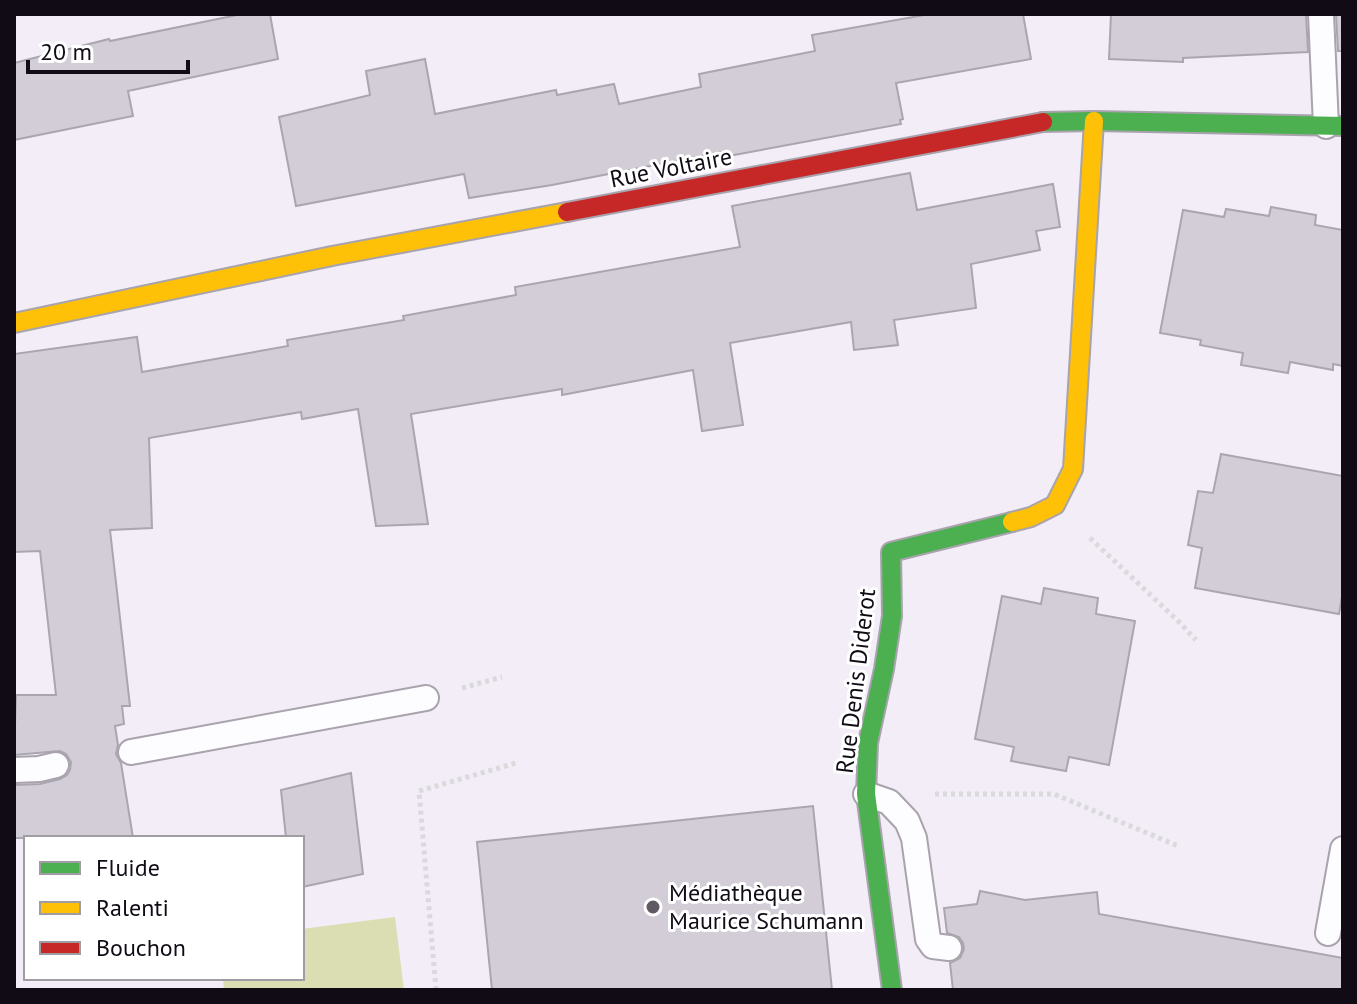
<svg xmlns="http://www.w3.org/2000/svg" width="1357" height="1004" font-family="'PT Sans',sans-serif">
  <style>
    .green { fill: #dbdeb3 }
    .building { fill: #d2cdd7; stroke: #aaa6b0; stroke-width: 2 }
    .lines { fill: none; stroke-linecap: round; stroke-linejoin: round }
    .lane-casing { stroke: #a8a3ad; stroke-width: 28 }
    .fast-casing { stroke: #a8a3ad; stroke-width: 22 }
    .slow-casing { stroke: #a8a3ad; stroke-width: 22 }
    .jam-casing { stroke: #a8a3ad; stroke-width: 22 }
    .path { stroke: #dad9dc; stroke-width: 5; stroke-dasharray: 4 4; stroke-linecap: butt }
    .lane { stroke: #fdfcfe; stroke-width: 24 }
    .fast { stroke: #4caf50; stroke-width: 18 }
    .slow { stroke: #ffc107; stroke-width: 18 }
    .jam { stroke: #c62828; stroke-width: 18 }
    .poi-dot { fill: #5f5a64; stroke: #fff; stroke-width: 3 }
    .labels { text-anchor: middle; stroke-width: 6; stroke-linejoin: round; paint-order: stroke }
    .street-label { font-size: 24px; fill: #100b15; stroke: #fff }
    .poi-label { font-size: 24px; fill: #100b15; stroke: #fff; text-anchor: start }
  </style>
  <rect width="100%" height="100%" fill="#f2edf7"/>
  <!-- green -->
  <path class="green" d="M395,917L404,990H224L223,978H302V929Z"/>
  <!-- building -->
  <g class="building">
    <path d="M242,14H270L278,59L128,91L133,116L14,140V63L109,39L110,41Z"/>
    <path d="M930,14H1023L1031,59L896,83L903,119L900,120L901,124L723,157L722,152L552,185L469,198L464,174L296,206L279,117L370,95L366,71L425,59L435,114L556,90L557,95L614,84L619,104L701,87L699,74L815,51L812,35Z"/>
    <path d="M1111,14H1306L1308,52L1183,58V62L1109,59Z"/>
    <path d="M1336,14H1343V51H1338Z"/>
    <path d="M910,173L917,210L1053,184L1060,227L1036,231L1040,250L971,264L976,308L894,320L898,345L854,350L851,322L730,343L743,425L702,431L693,370L562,395V389L411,414L428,524L376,526L358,409L302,419L301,412L149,438L152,528L110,530L130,706H122L124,724L115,726L118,745L116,754L121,763L133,838H14V785L40,784L60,779L67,775L70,770L71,762L66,754L60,751L14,755L16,695H56L40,551L14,552V354L137,337L142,372L288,346L287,340L404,320L403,316L516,295L515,287L740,247L732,206Z"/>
    <path d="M1271,207L1316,215L1315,225L1343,230V366L1333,364V370L1290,362L1288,373L1241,365L1243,353L1200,345L1201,340L1160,333L1183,210L1224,217L1226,209L1269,216Z"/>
    <path d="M1221,454L1343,476V591L1339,614L1195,588L1202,548L1188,545L1198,491L1213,493Z"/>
    <path d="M1044,588L1098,598L1096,614L1135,621L1109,765L1069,757L1066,771L1011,761L1014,747L975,739L1002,596L1041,604Z"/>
    <path d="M351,773L363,874L302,887V838H286L281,790Z"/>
    <path d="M813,806L832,990H492L477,842Z"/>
    <path d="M980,891L1025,900L1097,892L1099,914L1343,958V990H953L950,963L960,958L964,949L963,943L959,937L947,933L944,908L977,904Z"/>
  </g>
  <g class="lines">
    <defs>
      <g id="lane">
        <path d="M1321,14L1326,126"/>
        <path d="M131,752L426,698"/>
        <path d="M14,770L39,769L56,765"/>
        <path d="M866,794L889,802L907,821L914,838L928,939L933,946L949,948"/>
        <path d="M1328,933L1343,849"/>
      </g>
      <g id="fast">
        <path d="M1043,122L1094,121L1343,126"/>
        <path d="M892,990L866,794L868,743L884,669L892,616L891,552L1012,522"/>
      </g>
      <g id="slow">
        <path d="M14,323L332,256L567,212"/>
        <path d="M1012,522L1031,517L1055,505L1073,469L1094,121"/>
      </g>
      <path id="jam" d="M567,212L1043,122"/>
    </defs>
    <!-- lane casing -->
    <use href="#lane" class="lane-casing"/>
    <!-- fast casing -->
    <use href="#fast" class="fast-casing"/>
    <!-- slow casing -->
    <use href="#slow" class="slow-casing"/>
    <!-- jam casing -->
    <use href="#jam" class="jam-casing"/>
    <!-- path -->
    <g class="path">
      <path d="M1090,538L1177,620L1196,640"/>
      <path d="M462,688L502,677"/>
      <path d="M935,794H1054L1178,846"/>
      <path d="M436,990L419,791L516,763"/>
    </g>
    <!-- lane -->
    <use href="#lane" class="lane"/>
    <!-- fast -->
    <use href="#fast" class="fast"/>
    <!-- slow -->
    <use href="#slow" class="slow"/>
    <!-- jam -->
    <use href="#jam" class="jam"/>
  </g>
  <!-- markers -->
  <circle class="poi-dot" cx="653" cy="907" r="8"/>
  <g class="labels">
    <!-- street labels -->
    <g class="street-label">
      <text transform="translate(671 168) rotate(-11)" y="8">Rue Voltaire</text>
      <text transform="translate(856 681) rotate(-83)" y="8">Rue Denis Diderot</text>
    </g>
    <!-- poi labels -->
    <g class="poi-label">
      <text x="669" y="901">Médiathèque<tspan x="669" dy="28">Maurice Schumann</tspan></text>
    </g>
  </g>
  <!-- border -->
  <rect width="1357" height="1004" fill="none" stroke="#100b15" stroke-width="32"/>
  <!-- legend -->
  <rect x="24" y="836" width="280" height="144" fill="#ffffff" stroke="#9f9da1" stroke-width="2"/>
  <rect x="40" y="862" width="40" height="12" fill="#4caf50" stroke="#9f9da1" stroke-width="2"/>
  <text x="96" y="876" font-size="24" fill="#100b15">Fluide</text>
  <rect x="40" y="902" width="40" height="12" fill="#ffc107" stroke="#9f9da1" stroke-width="2"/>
  <text x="96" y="916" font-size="24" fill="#100b15">Ralenti</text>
  <rect x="40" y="942" width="40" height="12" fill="#c62828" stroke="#9f9da1" stroke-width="2"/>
  <text x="96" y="956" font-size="24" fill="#100b15">Bouchon</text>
  <!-- scale -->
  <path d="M28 60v12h160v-12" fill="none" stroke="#100b15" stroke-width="4"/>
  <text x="40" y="60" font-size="24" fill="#100b15" stroke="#ffffff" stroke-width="6" paint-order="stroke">20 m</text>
</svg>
